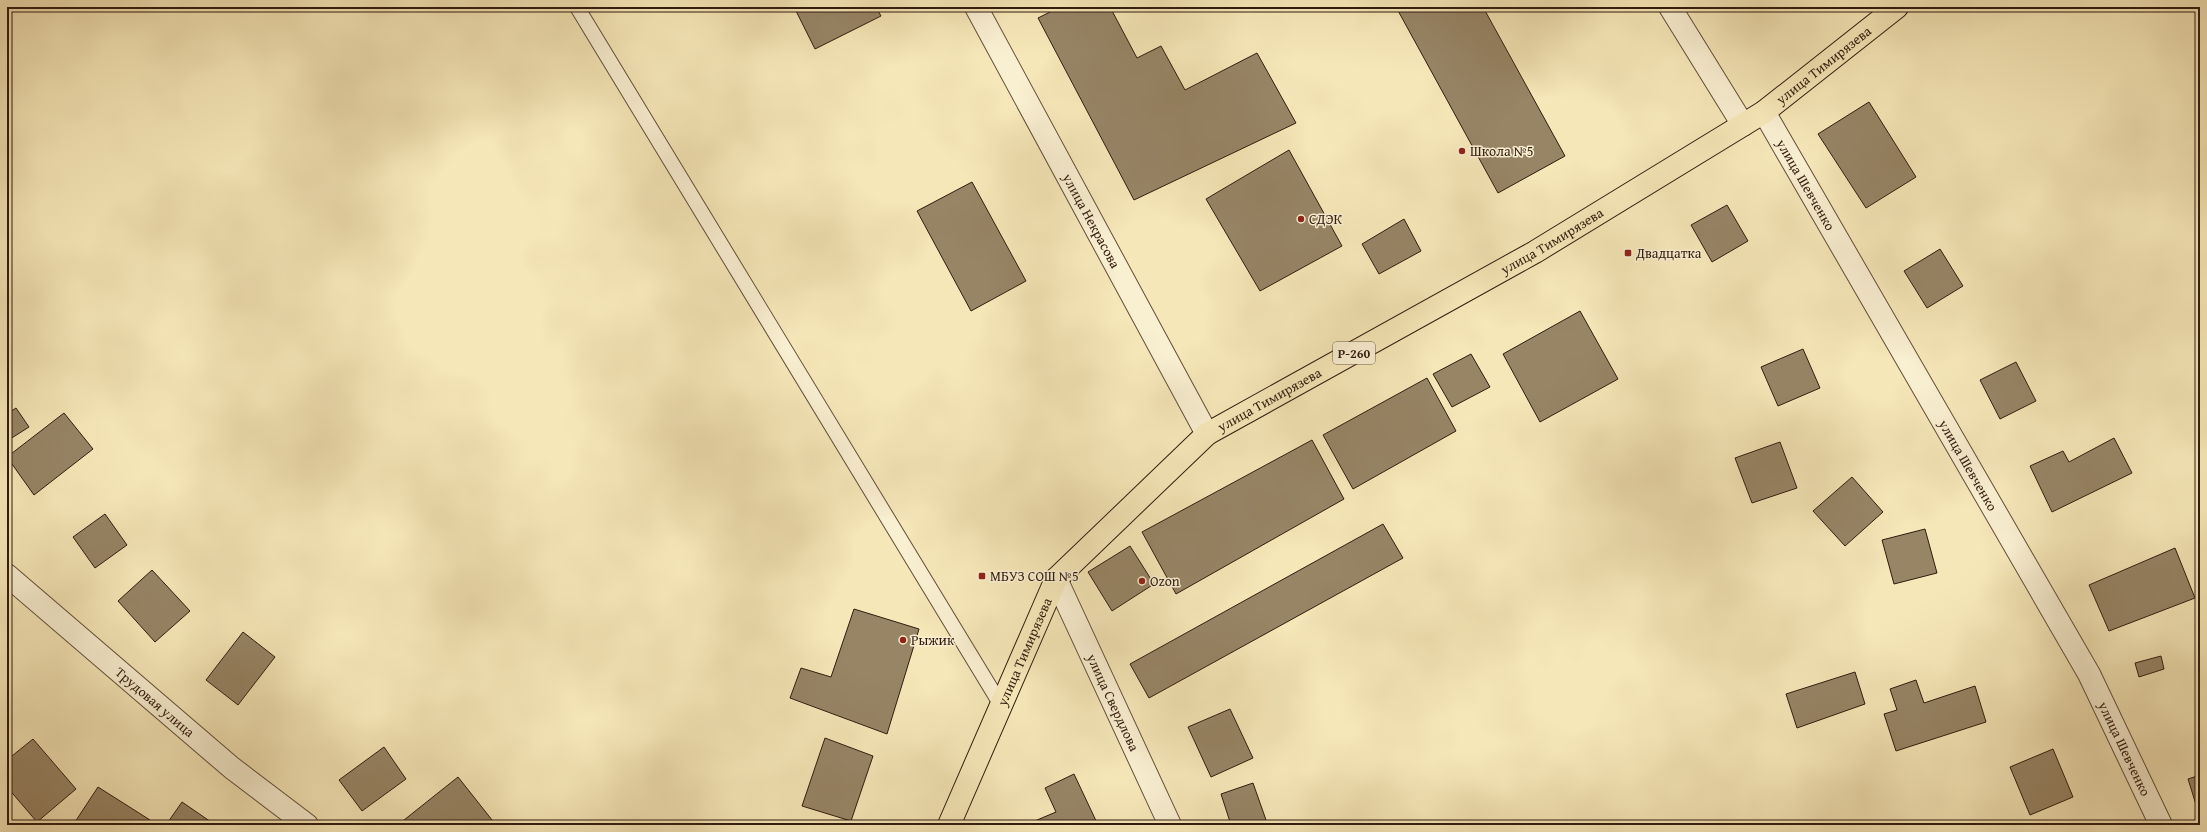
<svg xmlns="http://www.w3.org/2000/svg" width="2207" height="832" font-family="'Gentium Book Plus',serif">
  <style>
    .building { fill: #978566; stroke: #311b0e }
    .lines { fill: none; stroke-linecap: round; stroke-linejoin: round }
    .service-casing { stroke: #624e38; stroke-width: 16 }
    .minor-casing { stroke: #624e38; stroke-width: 24 }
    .tertiary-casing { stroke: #624e38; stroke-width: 24 }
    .trunk-casing { stroke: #311b0e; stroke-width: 24 }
    .service { stroke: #f9efd1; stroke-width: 14 }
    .minor { stroke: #f9efd1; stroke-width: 22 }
    .tertiary { stroke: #f9efd1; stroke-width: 22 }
    .trunk { stroke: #f6e7b8; stroke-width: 22 }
    .poi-dot { fill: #8f2418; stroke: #f9efd1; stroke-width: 1.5 }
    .labels { text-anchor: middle; stroke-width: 3; stroke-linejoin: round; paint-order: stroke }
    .shield { fill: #f9efd1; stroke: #6d5b48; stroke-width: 1 }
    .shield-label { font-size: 13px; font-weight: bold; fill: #311b0e }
    .street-label { font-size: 14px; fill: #311b0e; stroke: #f9efd1 }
    .poi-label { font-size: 14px; fill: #311b0e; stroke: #f9efd1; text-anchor: start }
  </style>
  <rect width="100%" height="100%" fill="#f6e7b8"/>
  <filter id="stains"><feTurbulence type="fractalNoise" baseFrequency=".005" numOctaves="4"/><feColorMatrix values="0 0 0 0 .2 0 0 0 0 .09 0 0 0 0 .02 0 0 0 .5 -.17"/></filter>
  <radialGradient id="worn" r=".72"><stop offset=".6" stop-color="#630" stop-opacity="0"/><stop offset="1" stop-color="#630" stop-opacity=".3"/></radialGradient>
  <!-- building -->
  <g class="building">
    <path d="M794,7H876L881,16L815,49Z"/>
    <path d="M1060,7H1110L1137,58L1161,46L1185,90L1257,53L1296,123L1134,200L1038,18Z"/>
    <path d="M1396,7H1483L1565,156L1498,193Z"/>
    <path d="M1869,102L1916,177L1866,208L1818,134Z"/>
    <path d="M1289,150L1342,246L1260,291L1206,199Z"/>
    <path d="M972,182L1026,281L971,311L917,211Z"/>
    <path d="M1727,205L1748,241L1712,262L1691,225Z"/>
    <path d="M1404,219L1421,251L1379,274L1362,244Z"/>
    <path d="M1940,249L1963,286L1927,308L1904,271Z"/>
    <path d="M1580,311L1618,379L1540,422L1503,354Z"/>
    <path d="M1803,349L1820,388L1778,406L1761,367Z"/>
    <path d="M1471,354L1490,387L1452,407L1433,374Z"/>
    <path d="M2016,362L2036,401L2000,419L1980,380Z"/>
    <path d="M1427,378L1456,431L1353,489L1323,435Z"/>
    <path d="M7,386L12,394L7,398Z"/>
    <path d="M16,408L29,427L7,441V414Z"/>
    <path d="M64,413L93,449L34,495L7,457Z"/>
    <path d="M2114,438L2132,473L2052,512L2030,466L2063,451L2069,462Z"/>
    <path d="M1312,440L1344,499L1176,594L1142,532Z"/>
    <path d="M1780,442L1797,488L1752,503L1735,458Z"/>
    <path d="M1852,477L1883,512L1845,546L1813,511Z"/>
    <path d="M105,514L127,545L95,568L73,537Z"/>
    <path d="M1383,524L1403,558L1149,698L1130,664Z"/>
    <path d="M1925,529L1937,573L1894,584L1882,540Z"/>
    <path d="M1130,546L1154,584L1112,611L1088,572Z"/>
    <path d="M2175,548L2195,598L2109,631L2089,585Z"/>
    <path d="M152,570L190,611L155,642L118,601Z"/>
    <path d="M854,609L919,629L887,734L790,698L801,668L831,677Z"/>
    <path d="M243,632L275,657L238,705L206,680Z"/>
    <path d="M2161,656L2164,669L2139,677L2135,663Z"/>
    <path d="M1855,672L1865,704L1797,728L1786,694Z"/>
    <path d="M1916,680L1924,703L1975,686L1986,722L1896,751L1884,714L1897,710L1890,689Z"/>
    <path d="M1230,709L1253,758L1211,777L1188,727Z"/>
    <path d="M825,738L873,756L851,821L802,806Z"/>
    <path d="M33,739L76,789L37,822L7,787V760Z"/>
    <path d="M384,747L406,779L362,811L339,780Z"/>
    <path d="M2053,749L2073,797L2030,815L2010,767Z"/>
    <path d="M1074,774L1098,825H1031L1030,823L1056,812L1045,788Z"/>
    <path d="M2200,775V810L2198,811L2188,779Z"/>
    <path d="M458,777L496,825L399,824Z"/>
    <path d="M1253,783L1266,820L1253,825H1231L1221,794Z"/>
    <path d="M98,787L150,820L147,825H73Z"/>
    <path d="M182,802L214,824L213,825H166Z"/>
  </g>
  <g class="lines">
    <defs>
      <path id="service" d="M577,7L1001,705"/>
      <g id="minor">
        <path d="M1670,7L1743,125"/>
        <path id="s1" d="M1764,112L2089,674L2161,825"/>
        <path id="s2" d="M7,575L232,768L307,825"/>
        <path id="s3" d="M1056,579L1170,825"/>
      </g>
      <g id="tertiary">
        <path id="s4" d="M976,7L1207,434"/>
      </g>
      <g id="trunk">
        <path id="s5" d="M949,825L1056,579L1207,434L1535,252L1764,112L1897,7"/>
      </g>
    </defs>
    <!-- service casing -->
    <use href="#service" class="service-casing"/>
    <!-- minor casing -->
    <use href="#minor" class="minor-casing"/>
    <!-- tertiary casing -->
    <use href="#tertiary" class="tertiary-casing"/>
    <!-- trunk casing -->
    <use href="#trunk" class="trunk-casing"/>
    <!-- service -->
    <use href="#service" class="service"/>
    <!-- minor -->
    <use href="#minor" class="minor"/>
    <!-- tertiary -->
    <use href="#tertiary" class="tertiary"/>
    <!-- trunk -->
    <use href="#trunk" class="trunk"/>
  </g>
  <!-- markers -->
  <g class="poi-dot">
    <circle cx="1462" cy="151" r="4"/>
    <circle cx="1301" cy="219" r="4"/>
    <rect x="1624" y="249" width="8" height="8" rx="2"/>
    <rect x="978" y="572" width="8" height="8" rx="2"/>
    <circle cx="1142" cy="581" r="4"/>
    <circle cx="903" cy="640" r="4"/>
  </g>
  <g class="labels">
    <!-- shield labels -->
    <rect class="shield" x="1333" y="342" width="42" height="22" rx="3"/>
    <g class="shield-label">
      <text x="1354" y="358">Р-260</text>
    </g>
    <!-- street labels -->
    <g class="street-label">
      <text dy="5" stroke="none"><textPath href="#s5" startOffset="1197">улица Тимирязева</textPath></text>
      <text dy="5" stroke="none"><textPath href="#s1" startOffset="84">улица Шевченко</textPath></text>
      <text dy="5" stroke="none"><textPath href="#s4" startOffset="243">улица Некрасова</textPath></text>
      <text dy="5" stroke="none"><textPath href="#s5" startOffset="873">улица Тимирязева</textPath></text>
      <text dy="5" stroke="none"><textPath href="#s5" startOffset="549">улица Тимирязева</textPath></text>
      <text dy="5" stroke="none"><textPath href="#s1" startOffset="408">улица Шевченко</textPath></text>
      <text dy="5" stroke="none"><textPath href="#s5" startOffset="189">улица Тимирязева</textPath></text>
      <text dy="5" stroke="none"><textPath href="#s2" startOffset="195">Трудовая улица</textPath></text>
      <text dy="5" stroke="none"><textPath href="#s3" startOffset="136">улица Свердлова</textPath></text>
      <text dy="5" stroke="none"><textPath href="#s1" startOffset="732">улица Шевченко</textPath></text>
    </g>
    <!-- poi labels -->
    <g class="poi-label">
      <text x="1470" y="156">Школа №5</text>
      <text x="1309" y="224">СДЭК</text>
      <text x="1636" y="258">Двадцатка</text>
      <text x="990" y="581">МБУЗ СОШ №5</text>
      <text x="1150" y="586">Ozon</text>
      <text x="911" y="645">Рыжик</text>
    </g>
  </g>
  <!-- margin -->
  <rect width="2207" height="832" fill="none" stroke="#f6e7b8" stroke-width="24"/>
  <rect x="8" y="8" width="2191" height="816" fill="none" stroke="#311b0e" stroke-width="2"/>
  <rect x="12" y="12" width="2183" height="808" fill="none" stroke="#311b0e"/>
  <rect width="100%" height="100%" filter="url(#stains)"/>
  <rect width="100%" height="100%" fill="url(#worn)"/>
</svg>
